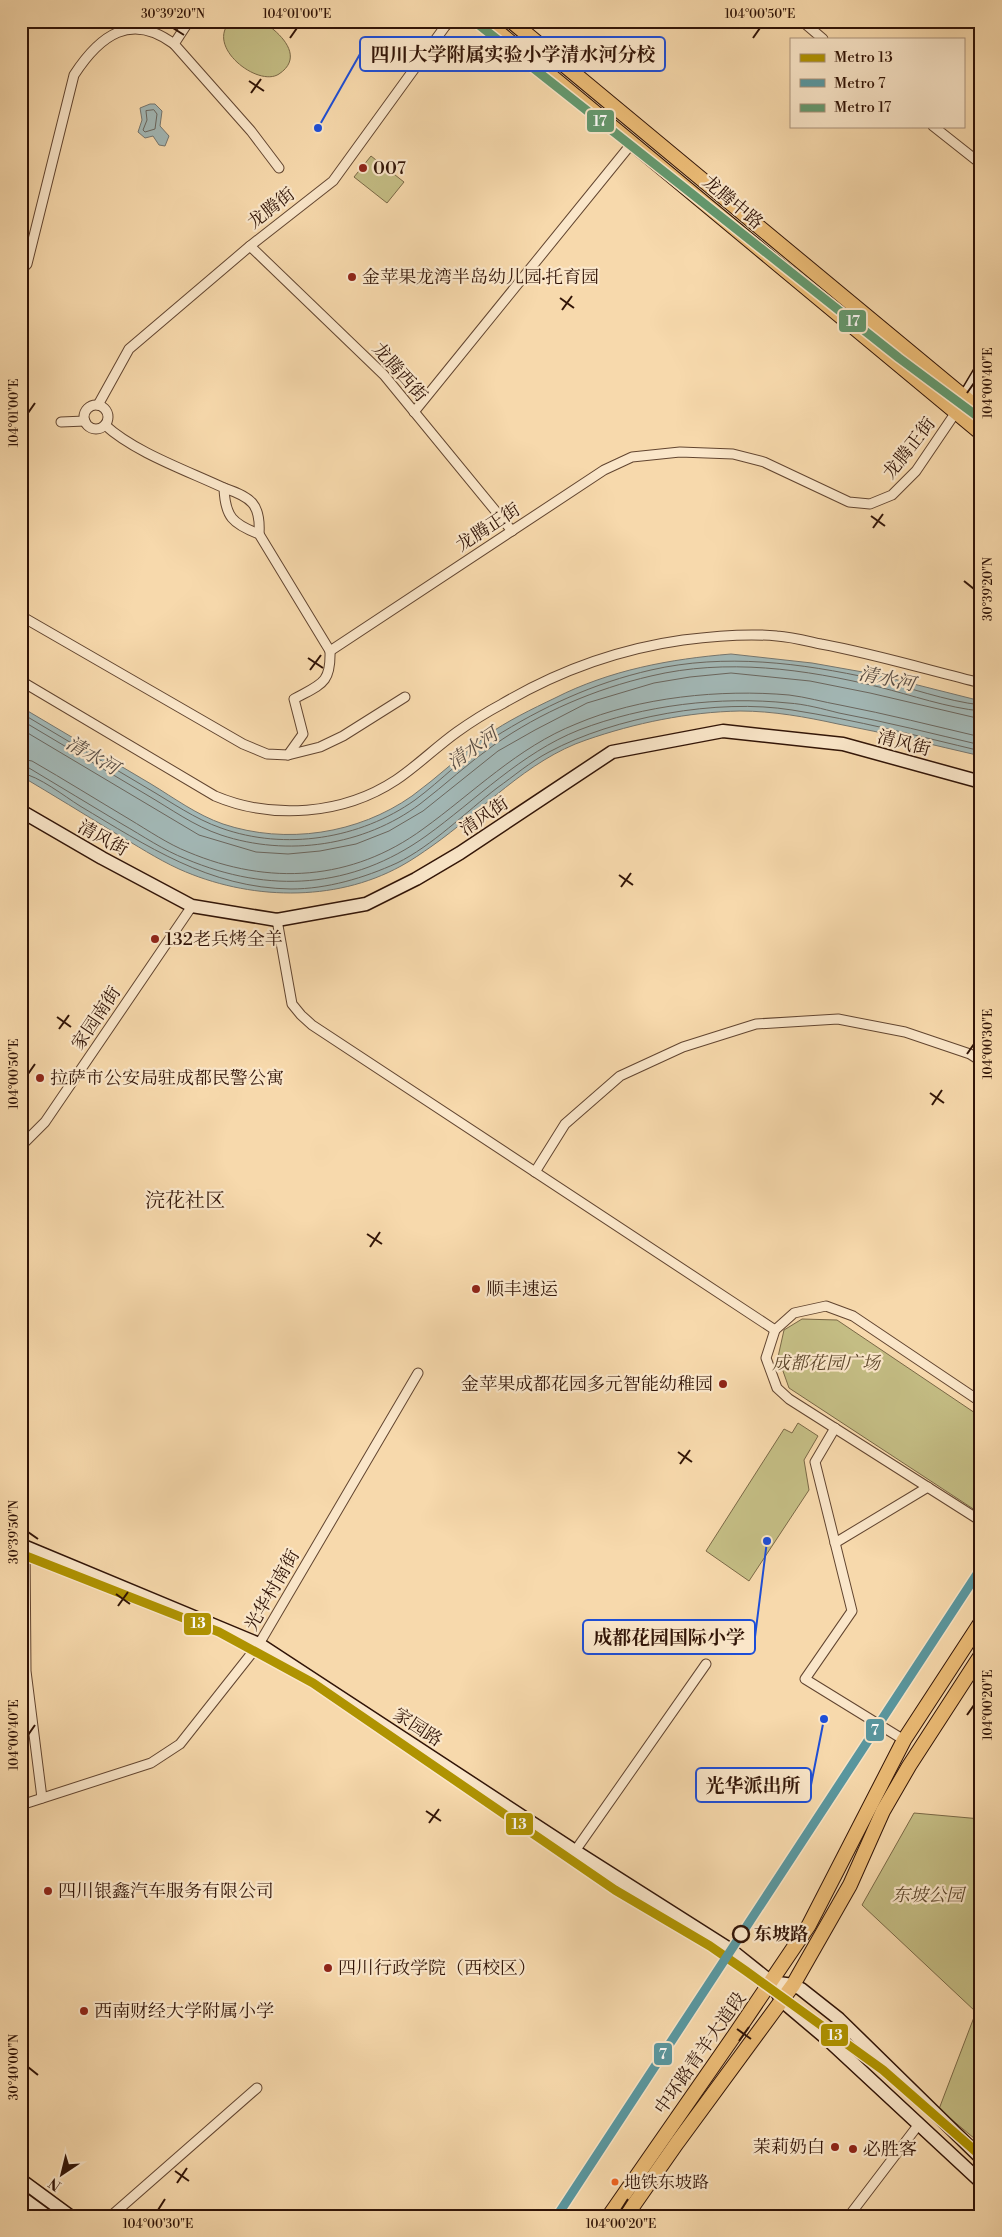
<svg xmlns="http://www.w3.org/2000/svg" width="1002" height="2237" font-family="'Libre Bodoni','Noto Serif SC',serif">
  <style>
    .green { fill: #c4bd84; stroke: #7a6846 }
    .water { fill: #a2b7b5; stroke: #75766f }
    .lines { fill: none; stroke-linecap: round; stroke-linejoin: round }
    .shore { stroke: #6a665e; stroke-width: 1 }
    .street-casing { stroke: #624530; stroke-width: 11 }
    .secondary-casing { stroke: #311407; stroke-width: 15 }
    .primary-casing { stroke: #311407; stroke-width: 16 }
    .street { stroke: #fae6c9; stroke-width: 9 }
    .secondary { stroke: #fae6c9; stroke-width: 12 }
    .primary { stroke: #ecbc76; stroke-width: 14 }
    .metro-1-casing { stroke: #fae6c9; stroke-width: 12 }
    .metro-2-casing { stroke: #fae6c9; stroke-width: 12 }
    .metro-3-casing { stroke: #fae6c9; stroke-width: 12 }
    .metro-1 { stroke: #af9301; stroke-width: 9 }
    .metro-2 { stroke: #5998a1; stroke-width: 9 }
    .metro-3 { stroke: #64996f; stroke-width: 9 }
    .ticks { fill: none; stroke: #311407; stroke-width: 2 }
    .poi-dot { fill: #8f2418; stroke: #fae6c9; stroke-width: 2 }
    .stop-dot { fill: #fae6c9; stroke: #311407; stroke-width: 2.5 }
    .bus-dot { fill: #f26522; stroke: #fae6c9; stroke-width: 2 }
    .labels { text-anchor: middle; stroke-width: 4.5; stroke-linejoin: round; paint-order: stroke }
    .bus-label { font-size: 17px; fill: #311407; stroke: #fae6c9; text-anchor: start }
    .poi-label { font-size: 18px; fill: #311407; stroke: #fae6c9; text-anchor: start }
    .street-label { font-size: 18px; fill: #311407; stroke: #fae6c9 }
    .park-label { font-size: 18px; font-style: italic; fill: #5d472c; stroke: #fae6c9 }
    .stop-label { font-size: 18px; font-weight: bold; fill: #311407; stroke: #fae6c9; text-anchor: start }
    .water-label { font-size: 19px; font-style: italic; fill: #594d44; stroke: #fae6c9 }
    .quarter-label { font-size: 20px; fill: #311407; stroke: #fae6c9 }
    .leader { fill: none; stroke: #1d4ed8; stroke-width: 2 }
    .callout-dot { fill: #1d4ed8; stroke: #fae6c9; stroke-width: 2 }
    .callout { fill: #fae6c9; stroke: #1d4ed8; stroke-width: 2 }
    .callout-label { font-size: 19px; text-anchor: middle; font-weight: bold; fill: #311407 }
    .line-badge { stroke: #fae6c9; stroke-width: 2 }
    .badge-label { font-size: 14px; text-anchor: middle; font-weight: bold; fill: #fff }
    .neatline { fill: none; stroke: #311407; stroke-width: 2 }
    .ticks-label { font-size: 12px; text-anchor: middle; fill: #311407 }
  </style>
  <rect width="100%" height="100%" fill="#f7d9ac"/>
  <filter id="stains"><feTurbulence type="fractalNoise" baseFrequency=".004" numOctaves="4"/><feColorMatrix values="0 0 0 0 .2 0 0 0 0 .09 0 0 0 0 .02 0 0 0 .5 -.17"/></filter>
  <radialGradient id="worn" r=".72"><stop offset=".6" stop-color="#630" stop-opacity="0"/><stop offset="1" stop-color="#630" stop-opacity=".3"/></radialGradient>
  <!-- green -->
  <g class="green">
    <path d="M231,21C240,21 252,19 261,21C266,22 270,27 274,30C288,42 300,60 279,74C258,88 204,46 231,21Z"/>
    <path d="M371,156L404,182L387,203L354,177Z"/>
    <path d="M802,1319L837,1320L981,1417V1514L789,1388L778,1357L784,1330Z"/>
    <path d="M798,1423L818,1436L804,1460L809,1490L749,1581L706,1551L784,1429L792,1433Z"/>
    <path d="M914,1813L981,1819V2144L939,2109L976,2012L862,1905Z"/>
  </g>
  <!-- water -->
  <g class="water">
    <path d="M150,104H155L162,111L160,126L169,136L165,146L159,145L153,136L145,138L138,132L142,120L140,108Z"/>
    <path d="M731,654L812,663L874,674L981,701V756C933,745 886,733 838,724C806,717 773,711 740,711C688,712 635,723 586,740C527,760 482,811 432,846C422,853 412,860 401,866C334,903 248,900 179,869C157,859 136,845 115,833C84,814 53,795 21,776V707C64,733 108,758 151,784C174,798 197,815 223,824C286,845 358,834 412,796C438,777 461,755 486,736C507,721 532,709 555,698C610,670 670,659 731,654Z"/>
  </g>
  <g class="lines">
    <!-- shore -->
    <g class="shore">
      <path d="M154,110L157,114L155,129L145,132L143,130L147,120L146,111Z"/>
      <path d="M21,713C63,738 105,763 147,788C171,802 195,819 221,828C285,851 360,839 415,800C442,780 465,755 493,738C542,707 594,683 651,670C725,653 801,663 874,679C909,687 945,701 981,705"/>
      <path d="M21,720C63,745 105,770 147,795C171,809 194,826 221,835C287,857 364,846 420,804C445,785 468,763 494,745C541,712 595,689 651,676C726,658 805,669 879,687C911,695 948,708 981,711"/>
      <path d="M21,729L199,835L256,852L288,854L320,851L356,844L389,831L423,811L498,751L535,730L587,703L654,683L690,677L731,673L810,681L870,693L981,719"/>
      <path d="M21,759L32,761C65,780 97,800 129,819C149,831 168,844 188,852C269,886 352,881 423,829C473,793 518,747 576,724C639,697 721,689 789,695C806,697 823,702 840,705C887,714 934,726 981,737"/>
      <path d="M21,766L29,768C60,787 91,805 122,824C143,836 163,850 186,859C269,894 352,889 426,836C476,800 521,753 579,730C644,705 720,696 788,703C805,704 823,709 839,713C887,722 934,734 981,745"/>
      <path d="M21,773C39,776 64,796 80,806C147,846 209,888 291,889C327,889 364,878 397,863C432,846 466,812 497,788C514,776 530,762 549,752C614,717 718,698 792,710C856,720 918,736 981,751"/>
    </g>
    <defs>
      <g id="street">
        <path d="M802,21L823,39"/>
        <path d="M174,44L251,131L279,168"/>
        <path d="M933,126L981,164"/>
        <path d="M250,246L384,375L512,531"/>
        <path d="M21,270L27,264L74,75C100,35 131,12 174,44L189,21"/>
        <circle cx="96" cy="417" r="12"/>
        <path d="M98,405L129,349L250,246L333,181L449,21"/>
        <path d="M414,412L632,143"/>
        <path d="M61,422L85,421"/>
        <path d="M105,425C134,452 188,471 224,488C225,517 233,524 259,534L330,651L604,470L632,457L680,452L733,454L764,462L849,502L870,504L892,495L916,471L956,412"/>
        <path d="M224,488C251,497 261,504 259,534"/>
        <path d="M21,616L243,744L267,754L288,755L303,734L294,699C321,684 331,684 330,651"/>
        <path d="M21,681L215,796C272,820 343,815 396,780C417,766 436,747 457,732C471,722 487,712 502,704C558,671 619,649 683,640C714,636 746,633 777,636C792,637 807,641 821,644C875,654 928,670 981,683"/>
        <path d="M288,755L320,747L343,736L405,697"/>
        <path d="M277,920L292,1004L301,1015L312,1025L775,1330"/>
        <path d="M21,1146L45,1122L192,906"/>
        <path d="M535,1172L565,1124L620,1076L683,1047L756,1024L838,1019L905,1032L970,1054L981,1061"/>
        <path d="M981,1402L853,1316L826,1306L794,1313L775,1330L766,1358L777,1388L789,1399L981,1521"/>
        <path d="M835,1428L815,1462L852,1611L805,1679L904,1740"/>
        <path d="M835,1543L928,1487"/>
        <path d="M25,1546L26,1671L42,1798"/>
        <path d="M21,1805L151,1763L180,1744L259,1644L418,1373"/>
        <path d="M575,1851L706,1664"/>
        <path d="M111,2216L257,2088"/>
        <path d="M849,2216L919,2124"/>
      </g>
      <g id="secondary">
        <path d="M448,22L450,21"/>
        <path d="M956,412L981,370"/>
        <path d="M963,418L981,391"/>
        <path d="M21,811L102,858L192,906L277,920L366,904L416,879L460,853L612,752L723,731L843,744L981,782"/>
        <path d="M21,1545L259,1644L575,1851L731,1950L771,1982L782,2001L827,2039L981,2182"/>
        <path d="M771,1982L793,1985L801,1989L839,2019L981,2158"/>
        <path d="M21,2180L70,2216"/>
        <path d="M21,2197L47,2216"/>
      </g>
      <g id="primary">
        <path d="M485,21L981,433"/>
        <path d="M511,21L981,411"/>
        <path d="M609,2216L734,2036L809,1925L904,1740L981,1622"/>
        <path d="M626,2216L677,2143L793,1985L850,1885L883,1811L909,1766L981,1655"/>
      </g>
    </defs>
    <!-- street casing -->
    <use href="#street" class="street-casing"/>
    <!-- secondary casing -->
    <use href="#secondary" class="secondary-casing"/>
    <!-- primary casing -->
    <use href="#primary" class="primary-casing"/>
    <!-- street -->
    <use href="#street" class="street"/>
    <!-- secondary -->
    <use href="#secondary" class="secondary"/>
    <!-- primary -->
    <use href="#primary" class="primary"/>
    <defs>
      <path id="metro-1" d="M21,1554L219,1632L313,1683L615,1890L710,1946L746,1971L883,2070L981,2156"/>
      <path id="metro-2" d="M557,2216L981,1568"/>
      <path id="metro-3" d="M474,21L899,358L981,419"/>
    </defs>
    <!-- metro-1 casing -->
    <use href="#metro-1" class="metro-1-casing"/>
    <!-- metro-2 casing -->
    <use href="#metro-2" class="metro-2-casing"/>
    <!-- metro-3 casing -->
    <use href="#metro-3" class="metro-3-casing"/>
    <!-- metro-1 -->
    <use href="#metro-1" class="metro-1"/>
    <!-- metro-2 -->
    <use href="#metro-2" class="metro-2"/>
    <!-- metro-3 -->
    <use href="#metro-3" class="metro-3"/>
  </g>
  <!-- ticks -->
  <path class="ticks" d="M173,28L184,35M290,38L297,28M753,38L760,28M249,81L264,91M251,93L261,79M560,298L574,308M562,310L572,296M967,393L974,383M28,413L35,403M871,516L885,526M873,528L883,514M964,581L974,589M308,658L323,668M310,670L321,655M619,875L633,885M621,887L631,873M57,1017L71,1027M59,1029L69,1015M967,1054L974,1044M28,1074L35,1064M930,1093L944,1103M932,1105L942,1090M367,1234L382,1244M370,1247L380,1232M678,1452L692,1462M680,1464L690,1450M28,1532L38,1539M116,1594L130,1604M118,1606L128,1592M967,1715L974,1705M28,1735L35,1725M426,1811L441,1821M429,1823L439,1809M737,2029L751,2039M739,2041L749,2027M28,2067L38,2075M175,2171L189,2181M177,2183L187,2168M158,2210L165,2199M621,2210L628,2199"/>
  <!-- markers -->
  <g class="poi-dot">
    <circle cx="363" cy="168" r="5"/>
    <circle cx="352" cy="277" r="5"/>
    <circle cx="155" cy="939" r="5"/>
    <circle cx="40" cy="1078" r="5"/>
    <circle cx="476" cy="1289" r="5"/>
    <circle cx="723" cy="1384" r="5"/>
    <circle cx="48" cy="1891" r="5"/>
    <circle cx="328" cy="1968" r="5"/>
    <circle cx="84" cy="2011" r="5"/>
    <circle cx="835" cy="2147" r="5"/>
    <circle cx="853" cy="2149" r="5"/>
  </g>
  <circle class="stop-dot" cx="741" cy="1934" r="8"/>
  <circle class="bus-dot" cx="615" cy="2182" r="4.5"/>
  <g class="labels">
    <!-- bus labels -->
    <g class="bus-label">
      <text x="624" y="2188">地铁东坡路</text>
    </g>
    <!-- poi labels -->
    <g class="poi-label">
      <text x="373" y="174">007</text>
      <text x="362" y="283">金苹果龙湾半岛幼儿园·托育园</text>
      <text x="165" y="945">132老兵烤全羊</text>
      <text x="50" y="1084">拉萨市公安局驻成都民警公寓</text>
      <text x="486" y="1295">顺丰速运</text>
      <text x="713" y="1390" text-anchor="end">金苹果成都花园多元智能幼稚园</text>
      <text x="58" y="1897">四川银鑫汽车服务有限公司</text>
      <text x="338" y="1974">四川行政学院（西校区）</text>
      <text x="94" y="2017">西南财经大学附属小学</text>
      <text x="825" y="2153" text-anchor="end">茉莉奶白</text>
      <text x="863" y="2155">必胜客</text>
    </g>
    <!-- street labels -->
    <g class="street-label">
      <text transform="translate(733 202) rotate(40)" y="6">龙腾中路</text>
      <text transform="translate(271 208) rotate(-38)" y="6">龙腾街</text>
      <text transform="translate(400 372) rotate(48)" y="6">龙腾西街</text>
      <text transform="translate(909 448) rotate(-52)" y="6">龙腾正街</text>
      <text transform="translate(488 527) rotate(-33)" y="6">龙腾正街</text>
      <text transform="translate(904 743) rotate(15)" y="6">清风街</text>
      <text transform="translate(484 816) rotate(-34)" y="6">清风街</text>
      <text transform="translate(103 838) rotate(29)" y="6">清风街</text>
      <text transform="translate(96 1018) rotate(-56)" y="6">家园南街</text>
      <text transform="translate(272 1590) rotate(-60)" y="6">光华村南街</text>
      <text transform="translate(418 1727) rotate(33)" y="6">家园路</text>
      <text transform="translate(700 2053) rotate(-55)" y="6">中环路青羊大道段</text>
    </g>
    <!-- park labels -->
    <g class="park-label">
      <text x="826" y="1369">成都花园广场</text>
      <text x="928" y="1901">东坡公园</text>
    </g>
    <!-- stop labels -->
    <g class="stop-label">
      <text x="754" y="1940">东坡路</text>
    </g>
    <!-- water labels -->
    <g class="water-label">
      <text transform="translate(887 678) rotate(12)" y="7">清水河</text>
      <text transform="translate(472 748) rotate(-35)" y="7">清水河</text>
      <text transform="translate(93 755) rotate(30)" y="7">清水河</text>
    </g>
    <!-- quarter labels -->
    <g class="quarter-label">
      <text x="185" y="1207">浣花社区</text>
    </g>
  </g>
  <!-- callouts -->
  <path class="leader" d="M318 128L360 54M767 1541L755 1637M824 1719L811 1785"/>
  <g class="callout-dot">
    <circle cx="318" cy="128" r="5"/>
    <circle cx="767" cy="1541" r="5"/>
    <circle cx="824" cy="1719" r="5"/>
  </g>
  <g class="callout">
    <rect x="360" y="37" width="305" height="34" rx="5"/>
    <rect x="583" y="1620" width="172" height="34" rx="5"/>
    <rect x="696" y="1768" width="115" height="34" rx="5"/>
  </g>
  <g class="callout-label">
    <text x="513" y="61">四川大学附属实验小学清水河分校</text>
    <text x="669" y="1644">成都花园国际小学</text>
    <text x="753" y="1792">光华派出所</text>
  </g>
  <g class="line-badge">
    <rect x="586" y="109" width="29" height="24" rx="5" fill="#64996f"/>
    <rect x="838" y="309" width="29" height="24" rx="5" fill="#64996f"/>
    <rect x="183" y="1612" width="29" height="24" rx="5" fill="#af9301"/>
    <rect x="865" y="1718" width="20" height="24" rx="5" fill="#5998a1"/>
    <rect x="505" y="1812" width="29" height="24" rx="5" fill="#af9301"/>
    <rect x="820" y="2023" width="29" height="24" rx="5" fill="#af9301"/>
    <rect x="653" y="2042" width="20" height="24" rx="5" fill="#5998a1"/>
  </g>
  <g class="badge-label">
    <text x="600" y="126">17</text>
    <text x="853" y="326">17</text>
    <text x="198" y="1628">13</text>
    <text x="875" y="1735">7</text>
    <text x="519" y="1829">13</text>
    <text x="835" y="2040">13</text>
    <text x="663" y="2059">7</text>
  </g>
  <!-- margin -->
  <rect width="1002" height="2237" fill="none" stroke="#f7d9ac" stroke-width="55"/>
  <!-- legend -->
  <rect x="790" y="38" width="175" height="90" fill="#fae6c9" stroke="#aa927b"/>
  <rect x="800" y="54" width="25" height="8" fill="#af9301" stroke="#aa927b"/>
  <text x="834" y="62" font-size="15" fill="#311407">Metro 13</text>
  <rect x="800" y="79" width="25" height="8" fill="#5998a1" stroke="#aa927b"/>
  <text x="834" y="88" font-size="15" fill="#311407">Metro 7</text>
  <rect x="800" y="104" width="25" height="8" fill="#64996f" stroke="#aa927b"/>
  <text x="834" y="112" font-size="15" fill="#311407">Metro 17</text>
  <!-- north arrow -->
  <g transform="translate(62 2174) rotate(215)" stroke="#fae6c9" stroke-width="4" paint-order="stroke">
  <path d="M0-4L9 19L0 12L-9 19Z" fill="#311407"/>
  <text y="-8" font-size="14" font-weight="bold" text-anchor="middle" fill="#311407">N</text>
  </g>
  <rect x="28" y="28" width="946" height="2182" class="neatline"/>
  <g class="ticks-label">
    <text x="173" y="18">30°39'20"N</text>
    <text x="297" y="18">104°01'00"E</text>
    <text x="760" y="18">104°00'50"E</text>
    <text transform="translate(988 383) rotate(-90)" y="4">104°00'40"E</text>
    <text transform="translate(14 413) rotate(-90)" y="4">104°01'00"E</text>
    <text transform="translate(988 589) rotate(-90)" y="4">30°39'20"N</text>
    <text transform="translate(988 1044) rotate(-90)" y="4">104°00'30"E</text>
    <text transform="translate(14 1074) rotate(-90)" y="4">104°00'50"E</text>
    <text transform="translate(14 1532) rotate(-90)" y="4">30°39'50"N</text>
    <text transform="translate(988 1705) rotate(-90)" y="4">104°00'20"E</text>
    <text transform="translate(14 1735) rotate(-90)" y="4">104°00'40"E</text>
    <text transform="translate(14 2067) rotate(-90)" y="4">30°40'00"N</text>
    <text x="158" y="2228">104°00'30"E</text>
    <text x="621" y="2228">104°00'20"E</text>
  </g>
  <rect width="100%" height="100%" filter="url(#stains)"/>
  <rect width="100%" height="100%" fill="url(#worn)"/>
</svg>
